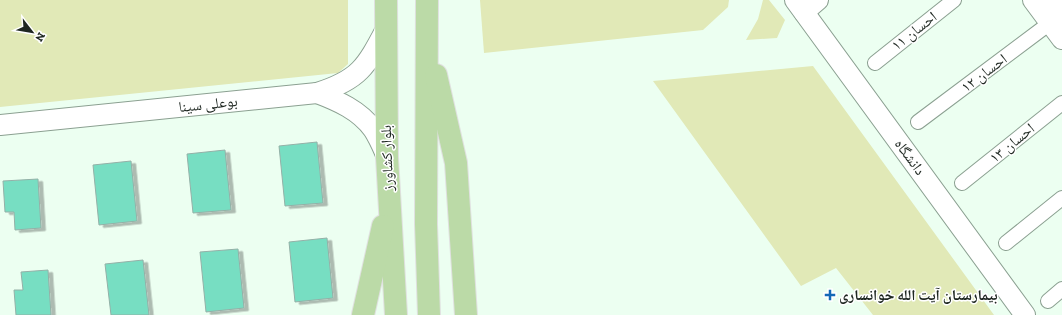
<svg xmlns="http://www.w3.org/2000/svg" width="1062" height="315" font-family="'Zilla Slab','Noto Naskh Arabic',serif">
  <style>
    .green { fill: #e1e9b7 }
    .building { fill: #77dec2; stroke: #94b0a7; filter: url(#shadow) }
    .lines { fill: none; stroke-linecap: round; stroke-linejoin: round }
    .street-casing { stroke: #8ba091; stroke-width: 16 }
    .secondary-casing { stroke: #8ba091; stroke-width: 22 }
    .primary-casing { stroke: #e0e1e0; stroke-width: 24 }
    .street { stroke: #fff; stroke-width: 14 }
    .secondary { stroke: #fff; stroke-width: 20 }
    .primary { stroke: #bbdaa7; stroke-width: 22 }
    .poi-dot { fill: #1368b6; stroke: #fff; stroke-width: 1.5 }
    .labels { text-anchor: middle; stroke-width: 3; stroke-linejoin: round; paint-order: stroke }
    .street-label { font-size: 15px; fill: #1e2721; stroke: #fff }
    .poi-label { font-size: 15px; font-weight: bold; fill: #1e2721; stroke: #fff; text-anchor: start }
  </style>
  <defs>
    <filter id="shadow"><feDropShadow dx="4.5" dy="2.5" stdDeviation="0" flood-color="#0004"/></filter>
  </defs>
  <rect width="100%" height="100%" fill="#ecfff1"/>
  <!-- green -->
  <g class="green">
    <path d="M0,0H348V64L338,73L0,107Z"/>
    <path d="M480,0H729L728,7L703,30L484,53Z"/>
    <path d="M763,0H769L785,20L777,38L746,40L758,19Z"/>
    <path d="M813,66L994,315H873L836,268L801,286L653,81Z"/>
  </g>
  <!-- building -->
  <g class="building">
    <path d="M317,142L323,203L285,206L279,146Z"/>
    <path d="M225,150L231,210L193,213L187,154Z"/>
    <path d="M131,161L137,221L99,225L93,165Z"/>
    <path d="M38,179L41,228L15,230L14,212H5L3,181Z"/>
    <path d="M327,238L333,298L295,302L289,242Z"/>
    <path d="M238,249L244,308L206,312L200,252Z"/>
    <path d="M143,260L149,315H111L105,264Z"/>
    <path d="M48,270L51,315H16L14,290H23L21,272Z"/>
  </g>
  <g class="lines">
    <defs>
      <g id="street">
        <path d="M875,63L954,0"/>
        <path d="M918,122L1050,23"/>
        <path d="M962,183L1062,103"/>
        <path d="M1006,243L1062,198"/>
        <path d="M1048,301L1062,289"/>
      </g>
      <g id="secondary">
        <path d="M795,0L1025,315"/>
        <path d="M1033,0L1062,39"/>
        <path d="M1053,0L1062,12"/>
        <path d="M804,12L818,0"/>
        <path d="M317,93C338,101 359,110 373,129C379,138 383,148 387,157"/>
        <path d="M0,125L317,93C359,80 366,67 386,29"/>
      </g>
      <g id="primary">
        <path d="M386,0L387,157L396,315"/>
        <path d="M427,0L426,224L429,315"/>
        <path d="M436,75L456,163L466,315"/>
        <path d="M363,315L383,226"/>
      </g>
    </defs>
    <!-- street casing -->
    <use href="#street" class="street-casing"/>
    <!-- secondary casing -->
    <use href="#secondary" class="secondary-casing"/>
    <!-- primary casing -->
    <use href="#primary" class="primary-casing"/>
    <!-- street -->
    <use href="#street" class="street"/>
    <!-- secondary -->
    <use href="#secondary" class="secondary"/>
    <!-- primary -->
    <use href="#primary" class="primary"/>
  </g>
  <!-- markers -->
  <path class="poi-dot" d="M828 289h4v4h4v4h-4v4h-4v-4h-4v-4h4z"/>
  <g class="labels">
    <!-- street labels -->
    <g class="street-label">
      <text transform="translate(914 31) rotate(-38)" y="5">احسان ۱۱</text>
      <text transform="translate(984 73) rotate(-37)" y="5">احسان ۱۲</text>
      <text transform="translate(208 104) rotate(-6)" y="5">بوعلی سینا</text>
      <text transform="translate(1012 143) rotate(-39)" y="5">احسان ۱۳</text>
      <text transform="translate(910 157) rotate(54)" y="5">دانشگاه</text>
      <text transform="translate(387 158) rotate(-92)" y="5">بلوار کشاورز</text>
    </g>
    <!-- poi labels -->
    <g class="poi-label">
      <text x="839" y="300">بیمارستان آیت الله خوانساری</text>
    </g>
  </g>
  <!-- north arrow -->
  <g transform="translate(32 32) rotate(121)" stroke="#ffffff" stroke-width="3" paint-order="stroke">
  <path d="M0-3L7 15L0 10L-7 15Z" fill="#1e2721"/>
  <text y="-6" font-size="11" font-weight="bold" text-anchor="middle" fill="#1e2721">N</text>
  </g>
</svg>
